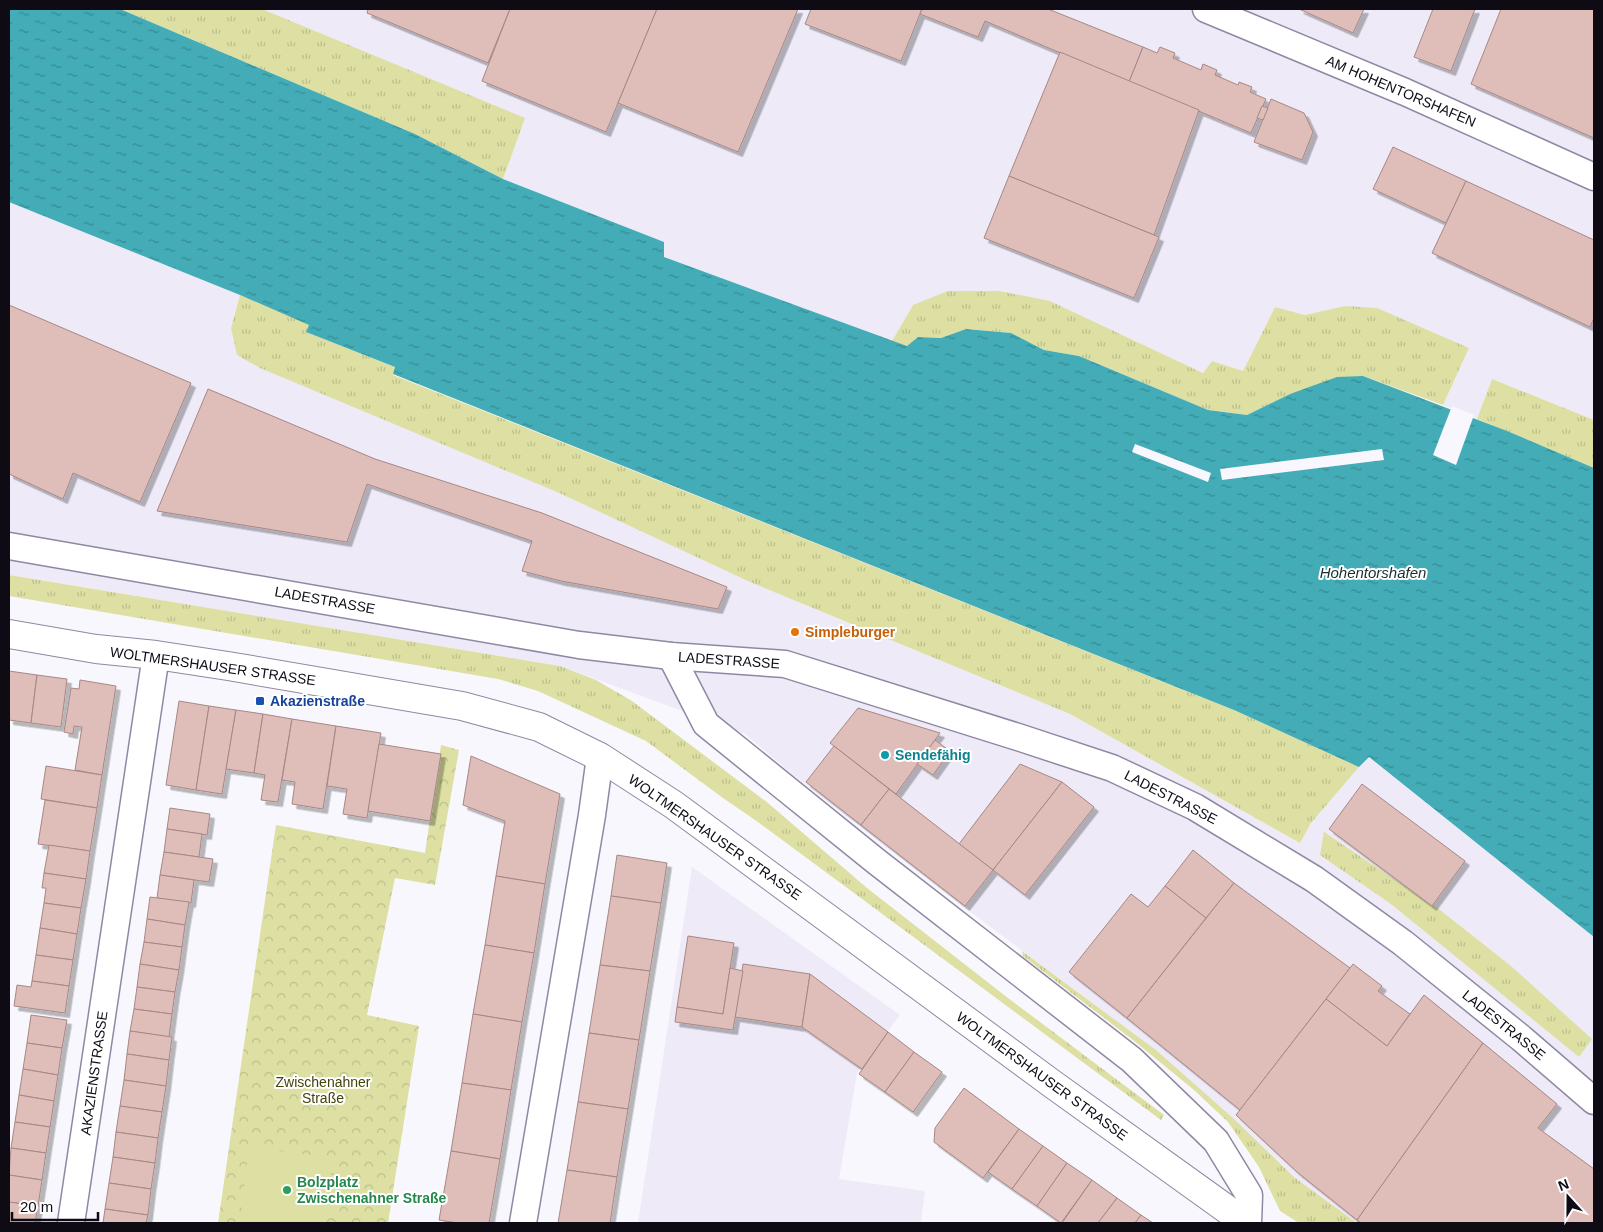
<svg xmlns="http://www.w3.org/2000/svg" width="1603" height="1232" font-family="Helvetica,sans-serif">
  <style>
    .built { fill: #eeeaf8 }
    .grass { fill: url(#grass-tufts) }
    .park { fill: url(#park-crowns) }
    .pitch { fill: #dde0a2 }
    .water { fill: url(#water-ripples) }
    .pier { fill: #f8f7fd }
    .building { fill: #dfbdb9; stroke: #a78784; filter: url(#shadow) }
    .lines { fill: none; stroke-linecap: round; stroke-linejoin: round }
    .minor-casing { stroke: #9088a2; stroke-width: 29 }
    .tertiary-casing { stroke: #9088a2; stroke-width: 30 }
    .minor { stroke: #fff; stroke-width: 26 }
    .tertiary { stroke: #fff; stroke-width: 28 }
    .food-dot { fill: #e8710a; stroke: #fff; stroke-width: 2 }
    .transit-dot { fill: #1a4fb4; stroke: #fff; stroke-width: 2 }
    .culture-dot { fill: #0f9aa8; stroke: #fff; stroke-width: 2 }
    .leisure-dot { fill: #2e9e5b; stroke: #fff; stroke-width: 2 }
    .labels { text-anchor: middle; stroke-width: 4; stroke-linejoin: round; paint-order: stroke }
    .street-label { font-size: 14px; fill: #0e0b15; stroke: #fff }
    .food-label { font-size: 14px; font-weight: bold; fill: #c56008; stroke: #fff; text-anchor: start }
    .transit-label { font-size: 14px; font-weight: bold; fill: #164399; stroke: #fff; text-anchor: start }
    .culture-label { font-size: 14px; font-weight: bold; fill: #0d838f; stroke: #fff; text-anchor: start }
    .park-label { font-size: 14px; fill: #424309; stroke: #fff }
    .leisure-label { font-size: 14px; font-weight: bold; fill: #27864d; stroke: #fff; text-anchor: start }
    .water-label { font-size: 15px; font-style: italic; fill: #1a2d2f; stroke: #fff }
  </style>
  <defs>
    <pattern id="grass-tufts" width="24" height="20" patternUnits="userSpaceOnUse" patternTransform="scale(1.25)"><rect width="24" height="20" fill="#dde0a2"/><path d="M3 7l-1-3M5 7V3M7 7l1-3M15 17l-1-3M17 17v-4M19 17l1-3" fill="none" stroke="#bcbf8b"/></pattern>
    <pattern id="park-crowns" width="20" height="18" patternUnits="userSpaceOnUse" patternTransform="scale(1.25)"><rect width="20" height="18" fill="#dde0a2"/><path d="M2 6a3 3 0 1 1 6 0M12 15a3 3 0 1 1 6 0" fill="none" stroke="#bcbf8b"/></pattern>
    <pattern id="water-ripples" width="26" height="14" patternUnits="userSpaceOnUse" patternTransform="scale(1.25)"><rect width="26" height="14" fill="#43acb6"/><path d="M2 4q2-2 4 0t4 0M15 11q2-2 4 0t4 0" fill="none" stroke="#368a93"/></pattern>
    <filter id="shadow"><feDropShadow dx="4.5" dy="4.5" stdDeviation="0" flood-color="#0004"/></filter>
  </defs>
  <rect width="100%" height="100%" fill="#f8f7fd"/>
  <!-- built -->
  <g class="built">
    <path d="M262,9H1594V420L1492,379L1477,419L1443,405L1469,348L1345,306L1305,315L1275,307L1243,371L1212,361L1203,373L1050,301L913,305L892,341L664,257L663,242L503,179L524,118Z"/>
    <path d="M9,202L240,295L231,328L557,492L750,582L1070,714L1300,843L1311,823L1368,757L1594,937V1223H1357L1294,1177L1233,1118L1156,1050L985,923L790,772L745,734L560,666L9,575Z"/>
    <path d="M692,867L900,1015L857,1073L839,1179L925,1191L921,1223H638Z"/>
  </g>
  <!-- grass -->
  <g class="grass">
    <path d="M120,9H262L525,118L503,179L415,134Z"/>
    <path d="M948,291H999L1050,301L1203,373L1212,361L1243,371L1275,307L1305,315L1345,306L1377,308L1469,348L1443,405L1363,376L1290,394L1247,415L1208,410L1079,356L1044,350L1011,333L966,329L941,338L918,337L907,346L892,341L913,305Z"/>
    <path d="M240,295L310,325L306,332L395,367L393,375L1234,710L1359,767L1311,823L1300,843L1070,714L750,582L557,492L260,368L237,355L231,328Z"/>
    <path d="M1492,379L1594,420V468L1477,419Z"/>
    <path d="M9,575L560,666L596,680L632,701L768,803L867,888L1008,998L1164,1115L1161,1120L758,822L723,798L646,741L538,691L498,679L9,596Z"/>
    <path d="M1324,832L1440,910L1511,966L1592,1039L1579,1057L1391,904L1320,855Z"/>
    <path d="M1022,951L1156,1050L1233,1118L1294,1177L1357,1223H1299L1280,1211L1259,1167L1228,1122L1194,1090L1133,1040L1023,956Z"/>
  </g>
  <!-- park -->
  <path class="park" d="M441,745L459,750L435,885L395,878L367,1015L419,1026L388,1223H218L276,825L425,853Z"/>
  <!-- pitch -->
  <path class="pitch" d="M249,1147L333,1158L325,1223H240Z"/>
  <!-- water -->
  <path class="water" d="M9,9H120L415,134L503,179L664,242V257L907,346L918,337L941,338L966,329L1011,333L1044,350L1079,356L1208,410L1247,415L1290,394L1337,377L1363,376L1507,431L1594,468V937L1369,757L1359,767L1234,710L393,374L395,367L306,332L309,325L240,295L9,202Z"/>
  <!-- pier -->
  <g class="pier">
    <path d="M1452,406L1474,415L1456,465L1433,455Z"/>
    <path d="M1135,444L1211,473L1208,482L1132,452Z"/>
    <path d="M1382,449L1384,460L1222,480L1220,469Z"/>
  </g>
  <!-- building -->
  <g class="building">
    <path d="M368,9H510L488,63L367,13Z"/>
    <path d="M510,9H657L606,132L482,81Z"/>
    <path d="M657,9H798L738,152L618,103Z"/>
    <path d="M811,9H922L901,61L805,24Z"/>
    <path d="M922,9H1048L1143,47L1129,82L985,21L978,37L920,14Z"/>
    <path d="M1299,9H1364L1353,33Z"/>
    <path d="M1433,9H1475L1451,71L1414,57Z"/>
    <path d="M1501,9H1594V138L1471,84Z"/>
    <path d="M1143,47L1157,53L1160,47L1175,53L1173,58L1201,70L1203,64L1217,70L1215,75L1238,85L1239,82L1252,87L1250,92L1266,99L1251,133L1129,82Z"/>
    <path d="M1060,52L1199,110L1154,235L1009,176Z"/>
    <path d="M1271,99L1304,113L1313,132L1302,160L1254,142Z"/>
    <path d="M1262,106L1268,108L1263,120L1257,118Z"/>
    <path d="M1393,147L1466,181L1446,223L1373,189Z"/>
    <path d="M1009,176L1159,237L1134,298L984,238Z"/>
    <path d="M1466,181L1594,240V318L1590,327L1432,253Z"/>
    <path d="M9,305L191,383L140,502L73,473L63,499L9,474Z"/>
    <path d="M208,389L375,459L542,513L727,587L718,609L561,581L522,571L532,541L367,484L347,542L157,511Z"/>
    <path d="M9,671L37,675L31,723L9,720Z"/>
    <path d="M37,675L67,679L61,727L31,723Z"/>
    <path d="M80,680L116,686L102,775L75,770L82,727L74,726L73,734L64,732L71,688L79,689Z"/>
    <path d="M179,701L209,706L196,790L166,785Z"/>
    <path d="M209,706L236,710L222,794L196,790Z"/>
    <path d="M858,708L940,733L896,794L830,743Z"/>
    <path d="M236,710L263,714L254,773L226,769Z"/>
    <path d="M263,714L292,719L278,802L261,800L265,775L254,773Z"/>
    <path d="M292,719L336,726L323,809L292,804L295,782L282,780Z"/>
    <path d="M336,726L381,733L367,818L343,814L347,789L327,786Z"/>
    <path d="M935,740L950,751L933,775L917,764Z"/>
    <path d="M379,744L441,754L430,821L368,811Z"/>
    <path d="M834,746L889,789L861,825L806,782Z"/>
    <path d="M471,756L560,794L545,884L496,876L505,821L463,805Z"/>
    <path d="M1020,764L1062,782L993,870L959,844Z"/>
    <path d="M46,766L102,775L97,808L41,799Z"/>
    <path d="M1062,782L1094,807L1025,895L993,870Z"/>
    <path d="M1362,784L1465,861L1432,906L1329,829Z"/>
    <path d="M889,789L993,870L965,906L861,825Z"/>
    <path d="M45,800L97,808L90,851L38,844Z"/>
    <path d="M170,808L210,814L207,835L167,829Z"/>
    <path d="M167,829L202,834L199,857L164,852Z"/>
    <path d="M49,845L90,851L86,879L44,873Z"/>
    <path d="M1193,850L1234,883L1206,918L1165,886Z"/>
    <path d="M164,852L213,859L209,882L160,875Z"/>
    <path d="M617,855L667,863L661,903L611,896Z"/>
    <path d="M44,873L86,879L81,908L44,903L46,888H42Z"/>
    <path d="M160,875L194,880L191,903L157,898Z"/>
    <path d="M496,876L545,884L534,953L485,945Z"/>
    <path d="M1234,883L1350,968L1240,1110L1127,1018Z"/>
    <path d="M1165,886L1206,918L1127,1018L1069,972L1131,894L1148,907Z"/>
    <path d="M611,896L661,903L650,971L600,965Z"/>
    <path d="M150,897L189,902L185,925L147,919Z"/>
    <path d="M44,903L81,908L77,934L40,928Z"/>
    <path d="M147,919L185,925L182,947L144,942Z"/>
    <path d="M40,928L77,934L73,960L36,955Z"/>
    <path d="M688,936L734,943L723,1014L677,1007Z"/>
    <path d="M144,942L182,947L179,970L140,964Z"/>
    <path d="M485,945L534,953L522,1022L473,1014Z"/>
    <path d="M36,955L73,960L69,986L32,981Z"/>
    <path d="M140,964L179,970L175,992L137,987Z"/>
    <path d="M743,964L810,974L802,1027L735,1017Z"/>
    <path d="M1353,964L1382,986L1378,991L1410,1014L1387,1046L1326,999Z"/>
    <path d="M600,965L650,971L639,1040L589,1033Z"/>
    <path d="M730,968L743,971L733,1030L675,1022L677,1007L723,1014Z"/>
    <path d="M810,974L888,1032L862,1069L802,1027Z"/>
    <path d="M32,981L69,986L65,1013L14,1006L17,985L31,987Z"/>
    <path d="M137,987L175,992L172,1014L134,1009Z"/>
    <path d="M1424,995L1483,1043L1357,1220L1297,1172L1236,1115L1326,999L1387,1046Z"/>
    <path d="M134,1009L172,1014L169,1037L130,1031Z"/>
    <path d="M473,1014L522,1022L511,1090L462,1083Z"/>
    <path d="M31,1015L67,1020L62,1048L27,1043Z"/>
    <path d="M130,1031L172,1037L169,1060L127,1054Z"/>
    <path d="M888,1032L914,1052L885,1092L859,1074Z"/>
    <path d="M589,1033L639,1040L628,1109L578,1102Z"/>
    <path d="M27,1043L62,1048L58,1075L23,1069Z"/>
    <path d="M1483,1043L1557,1104L1538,1128L1594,1169V1223H1361L1357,1220Z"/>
    <path d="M914,1052L942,1072L913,1112L885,1092Z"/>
    <path d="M127,1054L169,1060L166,1086L124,1080Z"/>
    <path d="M23,1069L58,1075L54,1101L19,1095Z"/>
    <path d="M124,1080L166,1086L162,1112L120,1106Z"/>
    <path d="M462,1083L511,1090L500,1159L451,1151Z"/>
    <path d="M964,1088L1019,1129L983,1178L934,1142L935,1128Z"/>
    <path d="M19,1095L54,1101L50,1127L15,1122Z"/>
    <path d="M578,1102L628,1109L617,1177L567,1170Z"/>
    <path d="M120,1106L162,1112L158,1138L116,1132Z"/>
    <path d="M15,1122L50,1127L46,1153L11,1148Z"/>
    <path d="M1019,1129L1043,1146L1012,1189L988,1172Z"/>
    <path d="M116,1132L158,1138L155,1163L113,1157Z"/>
    <path d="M1043,1146L1067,1163L1037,1206L1012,1189Z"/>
    <path d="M11,1148L46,1153L42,1180L9,1175Z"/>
    <path d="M451,1151L500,1159L489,1223H458L439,1220Z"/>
    <path d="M113,1157L155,1163L151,1189L109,1183Z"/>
    <path d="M1067,1163L1092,1180L1061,1223L1037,1206Z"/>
    <path d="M567,1170L617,1177L610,1223H558Z"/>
    <path d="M9,1175L42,1180L38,1206L9,1202Z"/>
    <path d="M1092,1180L1117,1198L1098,1223H1062Z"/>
    <path d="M109,1183L151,1189L148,1215L105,1209Z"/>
    <path d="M1117,1198L1141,1215L1135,1223H1098Z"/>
    <path d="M9,1202L38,1206L35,1223H9Z"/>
    <path d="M105,1209L148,1215L146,1223H103Z"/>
    <path d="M1141,1215L1153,1223H1135Z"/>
  </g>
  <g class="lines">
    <defs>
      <g id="minor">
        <path d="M1206,9L1405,92L1594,177"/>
        <path d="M9,546L579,645L671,656L785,664L1021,738L1112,768L1195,807L1314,879L1403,943L1521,1038L1594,1101"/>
        <path d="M671,656L706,724L877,862L1132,1060L1216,1141L1249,1195L1248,1223"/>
        <path d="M71,1223L156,655"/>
        <path d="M523,1223L592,815L600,757"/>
      </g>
      <path id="tertiary" d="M9,634L96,649L156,655L228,666L462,706L539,727L600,757L674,805L1051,1083L1246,1223"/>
    </defs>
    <!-- minor casing -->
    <use href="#minor" class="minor-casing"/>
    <!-- tertiary casing -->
    <use href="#tertiary" class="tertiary-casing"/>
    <!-- minor -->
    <use href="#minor" class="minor"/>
    <!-- tertiary -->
    <use href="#tertiary" class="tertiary"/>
  </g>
  <!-- markers -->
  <circle class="food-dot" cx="795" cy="632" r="5"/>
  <rect class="transit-dot" x="255" y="696" width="10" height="10" rx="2.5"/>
  <circle class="culture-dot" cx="885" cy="755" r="5"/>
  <circle class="leisure-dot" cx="287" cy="1190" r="5"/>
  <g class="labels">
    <!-- street labels -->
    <g class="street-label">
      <text transform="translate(1401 91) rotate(23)" y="5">AM HOHENTORSHAFEN</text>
      <text transform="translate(325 600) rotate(10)" y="5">LADESTRASSE</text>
      <text transform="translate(729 660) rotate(4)" y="5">LADESTRASSE</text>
      <text transform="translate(213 666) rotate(8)" y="5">WOLTMERSHAUSER STRASSE</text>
      <text transform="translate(1171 797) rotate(27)" y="5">LADESTRASSE</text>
      <text transform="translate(715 837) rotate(35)" y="5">WOLTMERSHAUSER STRASSE</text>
      <text transform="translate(1504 1025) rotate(39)" y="5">LADESTRASSE</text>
      <text transform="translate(94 1073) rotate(-82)" y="5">AKAZIENSTRASSE</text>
      <text transform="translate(1042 1076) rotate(36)" y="5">WOLTMERSHAUSER STRASSE</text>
    </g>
    <!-- food labels -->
    <g class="food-label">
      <text x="805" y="637">Simpleburger</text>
    </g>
    <!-- transit labels -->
    <g class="transit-label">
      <text x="270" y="706">Akazienstraße</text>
    </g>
    <!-- culture labels -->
    <g class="culture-label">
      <text x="895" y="760">Sendefähig</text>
    </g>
    <!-- park labels -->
    <g class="park-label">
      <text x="323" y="1087">Zwischenahner<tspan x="323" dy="16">Straße</tspan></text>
    </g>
    <!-- leisure labels -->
    <g class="leisure-label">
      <text x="297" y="1187">Bolzplatz<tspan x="297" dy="16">Zwischenahner Straße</tspan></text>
    </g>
    <!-- water labels -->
    <g class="water-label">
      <text x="1373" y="578">Hohentorshafen</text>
    </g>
  </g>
  <!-- border -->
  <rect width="1603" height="1232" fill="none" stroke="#0e0b15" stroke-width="20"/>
  <!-- north arrow -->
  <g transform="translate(1568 1197) rotate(339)" stroke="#ffffff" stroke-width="4" paint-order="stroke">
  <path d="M0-4L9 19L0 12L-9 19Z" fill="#0e0b15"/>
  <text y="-8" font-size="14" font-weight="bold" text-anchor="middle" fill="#0e0b15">N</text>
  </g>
  <!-- scale -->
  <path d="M12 1212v8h86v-8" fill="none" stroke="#0e0b15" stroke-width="2.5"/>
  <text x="20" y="1212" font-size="15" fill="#0e0b15" stroke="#ffffff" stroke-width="4" paint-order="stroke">20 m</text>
</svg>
